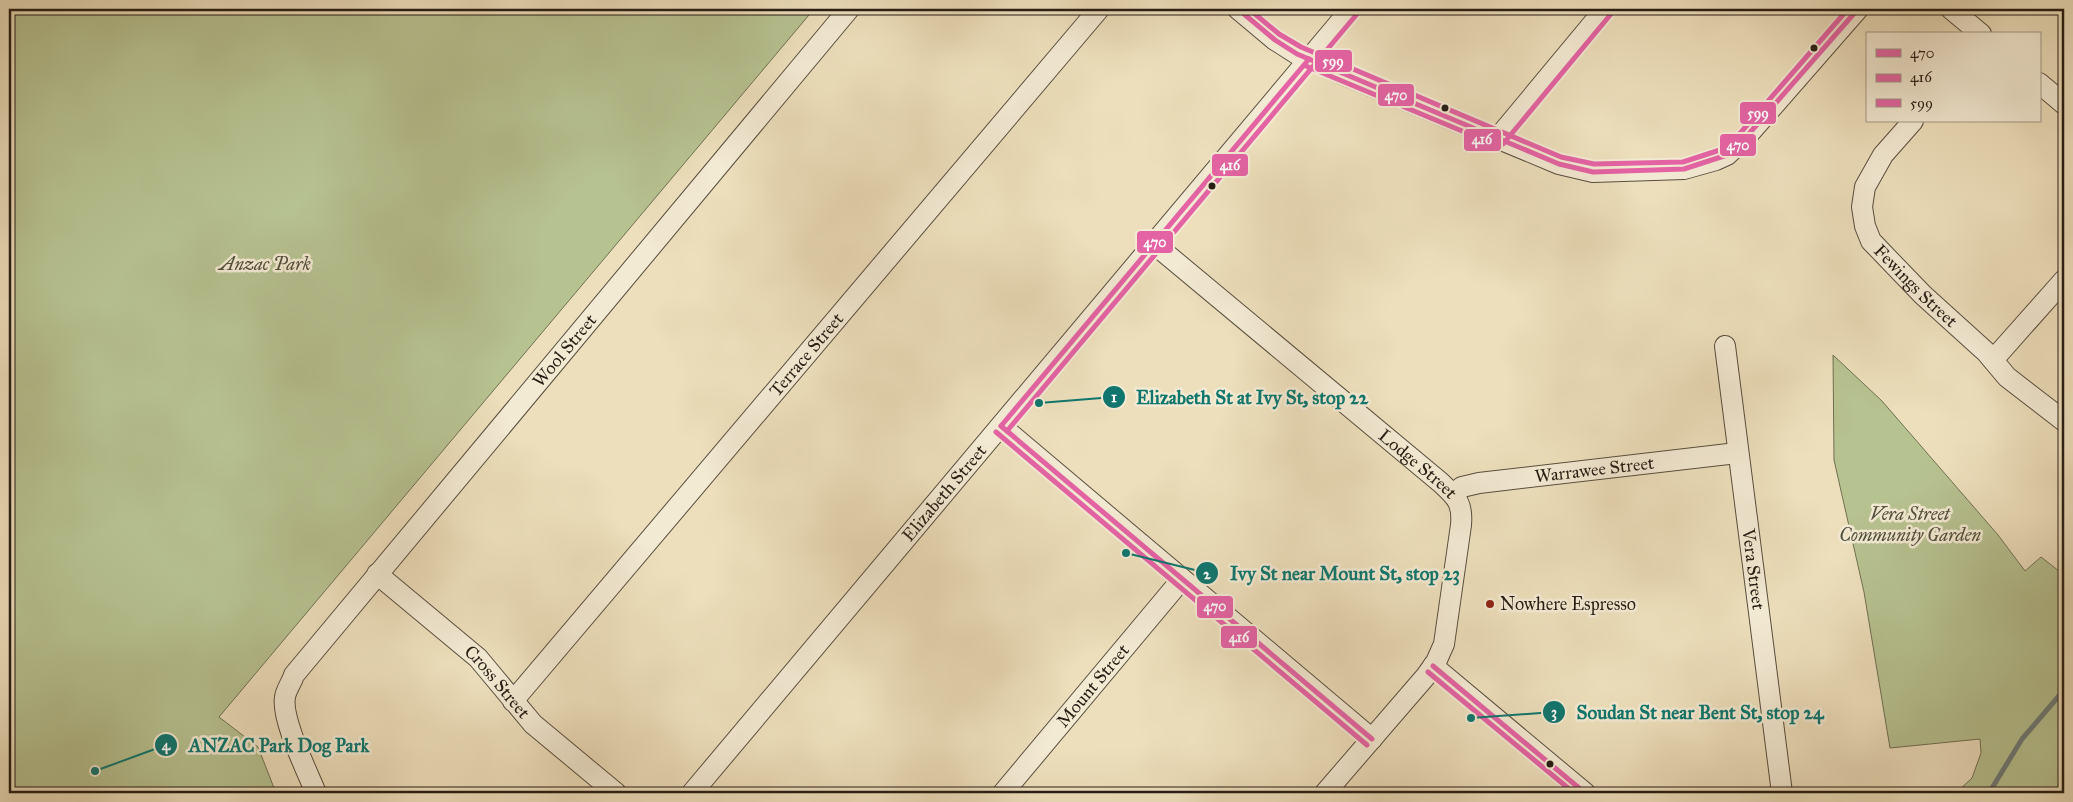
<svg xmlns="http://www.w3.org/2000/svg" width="2073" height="802" font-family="'IM FELL Great Primer',serif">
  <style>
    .green { fill: #b7c291; stroke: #6f7053 }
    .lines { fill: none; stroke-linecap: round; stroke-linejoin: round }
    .stream { stroke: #6e7b79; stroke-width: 5 }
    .minor-casing { stroke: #584e3f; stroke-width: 22 }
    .minor { stroke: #f3ead3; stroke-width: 20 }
    .bus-1-casing { stroke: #f3ead3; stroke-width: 9 }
    .bus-2-casing { stroke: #f3ead3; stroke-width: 9 }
    .bus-3-casing { stroke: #f3ead3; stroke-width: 9 }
    .bus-1 { stroke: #e463a4; stroke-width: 5 }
    .bus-2 { stroke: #e463a4; stroke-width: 5 }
    .bus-3 { stroke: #e463a4; stroke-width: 5 }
    .bus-dot { fill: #271d15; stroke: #f3ead3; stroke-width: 2 }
    .poi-dot { fill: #8f2418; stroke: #f3ead3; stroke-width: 2 }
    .labels { text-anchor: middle; stroke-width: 5; stroke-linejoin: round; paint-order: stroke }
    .park-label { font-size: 18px; font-style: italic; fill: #524f3a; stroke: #f3ead3 }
    .street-label { font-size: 18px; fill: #271d15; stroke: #f3ead3 }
    .poi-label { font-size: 18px; fill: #271d15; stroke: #f3ead3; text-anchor: start }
    .leader { fill: none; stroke: #0f766e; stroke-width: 2 }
    .callout-dot { fill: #0f766e; stroke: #f3ead3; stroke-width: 2 }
    .mark-label { font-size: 15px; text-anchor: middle; font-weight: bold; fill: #fff }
    .callout-label { font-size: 19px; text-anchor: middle; font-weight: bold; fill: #0f766e; stroke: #f3ead3; stroke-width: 5; stroke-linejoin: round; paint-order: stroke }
    .line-badge { stroke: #f3ead3; stroke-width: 2 }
    .badge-label { font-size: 14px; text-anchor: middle; font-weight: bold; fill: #fff }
  </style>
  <rect width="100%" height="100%" fill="#eddfbc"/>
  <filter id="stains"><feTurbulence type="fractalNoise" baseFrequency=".004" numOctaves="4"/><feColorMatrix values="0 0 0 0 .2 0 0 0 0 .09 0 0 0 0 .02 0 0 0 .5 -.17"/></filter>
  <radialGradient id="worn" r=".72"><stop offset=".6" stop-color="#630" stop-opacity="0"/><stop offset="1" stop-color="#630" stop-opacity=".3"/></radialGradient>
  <!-- green -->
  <g class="green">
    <path d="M9,9H814L219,717L258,747L276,793H9V59L12,52L9,39Z"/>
    <path d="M1833,355L1882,401L1998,535L2025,571L2041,557L2064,575L2063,793H1956L1972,778L1981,753L1980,739L1890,748L1864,592L1834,460Z"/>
  </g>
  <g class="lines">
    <!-- stream -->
    <path class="stream" d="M1989,793L2022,739L2064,690"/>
    <defs>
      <g id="minor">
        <path d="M1238,9L1275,40L1297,54L1340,73L1559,164L1593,172L1684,169L1716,160L1727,155L1747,136L1858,9"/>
        <path d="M1951,9L1981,34"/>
        <path d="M2039,83L2064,104"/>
        <path id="s1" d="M1913,121L1883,155L1865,187L1862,207L1865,226L1871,241L1923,295L1986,352L2007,377L2064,421"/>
        <path d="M1497,139L1605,9"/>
        <path id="s2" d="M1153,243L1440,482C1456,497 1463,502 1461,525L1444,644L1436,662L1426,676L1325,793"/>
        <path id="s3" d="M1725,346L1782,793"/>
        <path d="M1993,360L2064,280"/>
        <path d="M1001,426L1372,739"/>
        <path id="s4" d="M1453,494L1462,487L1479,483L1737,453"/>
        <path id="s5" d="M377,574L478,658L533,724L616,793"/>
        <path d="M1433,666L1585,793"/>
        <path id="s6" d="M513,701L1099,9"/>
        <path id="s7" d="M316,793C307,771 281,719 285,697C286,690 292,682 294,675L849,9"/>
        <path id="s8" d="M692,793L1351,9"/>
        <path id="s9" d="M1003,793L1182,579"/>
      </g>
    </defs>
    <!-- minor casing -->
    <use href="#minor" class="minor-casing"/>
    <!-- minor -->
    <use href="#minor" class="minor"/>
    <defs>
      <g id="bus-1">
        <path d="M1238,9L1275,40L1297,54L1559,164L1593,172L1684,169L1727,155L1747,136L1858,9"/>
        <path d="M1001,426L1372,739"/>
        <path d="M1001,426L1309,59"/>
        <path d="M1433,666L1585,793"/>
      </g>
      <g id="bus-2">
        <path d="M1306,66L1498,146L1503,144L1611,14"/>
        <path d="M1007,431L1357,14"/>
        <path d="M996,432L1367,745"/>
        <path d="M1428,672L1574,793"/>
      </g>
      <path id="bus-3" d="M1249,9L1279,34L1301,47L1561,157L1594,164L1683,162L1723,149L1742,131L1848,9"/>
    </defs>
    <!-- bus-1 casing -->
    <use href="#bus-1" class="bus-1-casing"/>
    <!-- bus-2 casing -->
    <use href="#bus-2" class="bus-2-casing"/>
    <!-- bus-3 casing -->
    <use href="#bus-3" class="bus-3-casing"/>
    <!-- bus-1 -->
    <use href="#bus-1" class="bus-1"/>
    <!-- bus-2 -->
    <use href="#bus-2" class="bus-2"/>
    <!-- bus-3 -->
    <use href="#bus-3" class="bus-3"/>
  </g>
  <!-- markers -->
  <g class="bus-dot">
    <circle cx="1814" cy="48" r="4.5"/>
    <circle cx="1445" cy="108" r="4.5"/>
    <circle cx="1212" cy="186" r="4.5"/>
    <circle cx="1550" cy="764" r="4.5"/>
  </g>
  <circle class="poi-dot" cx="1490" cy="604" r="5"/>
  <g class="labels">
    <!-- park labels -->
    <g class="park-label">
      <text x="265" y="270">Anzac Park</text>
      <text x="1910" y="520">Vera Street<tspan x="1910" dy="21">Community Garden</tspan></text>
    </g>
    <!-- street labels -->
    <g class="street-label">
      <text dy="6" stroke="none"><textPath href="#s1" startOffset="201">Fewings Street</textPath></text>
      <text dy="6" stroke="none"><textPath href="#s7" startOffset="548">Wool Street</textPath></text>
      <text dy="6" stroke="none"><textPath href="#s6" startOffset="454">Terrace Street</textPath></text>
      <text dy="6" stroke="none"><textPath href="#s2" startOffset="345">Lodge Street</textPath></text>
      <text dy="6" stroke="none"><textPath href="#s4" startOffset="145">Warrawee Street</textPath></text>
      <text dy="6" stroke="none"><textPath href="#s8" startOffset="392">Elizabeth Street</textPath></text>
      <text dy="6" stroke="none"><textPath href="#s3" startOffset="225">Vera Street</textPath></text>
      <text dy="6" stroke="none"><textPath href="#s5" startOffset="162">Cross Street</textPath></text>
      <text dy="6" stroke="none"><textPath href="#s9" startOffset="140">Mount Street</textPath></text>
    </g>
    <!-- poi labels -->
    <g class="poi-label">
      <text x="1500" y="610">Nowhere Espresso</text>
    </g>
  </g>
  <!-- callouts -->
  <path class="leader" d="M1039 403L1114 397M1126 553L1207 573M1471 718L1554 712M95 771L166 745"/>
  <g class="callout-dot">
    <circle cx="1039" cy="403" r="5"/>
    <circle cx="1126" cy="553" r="5"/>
    <circle cx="1471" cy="718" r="5"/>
    <circle cx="95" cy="771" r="5"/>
    <circle cx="1114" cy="397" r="12"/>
    <circle cx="1207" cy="573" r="12"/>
    <circle cx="1554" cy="712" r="12"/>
    <circle cx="166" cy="745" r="12"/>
  </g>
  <g class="mark-label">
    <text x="1114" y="402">1</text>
    <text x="1207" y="579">2</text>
    <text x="1554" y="717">3</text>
    <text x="166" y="750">4</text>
  </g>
  <g class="callout-label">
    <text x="1252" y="404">Elizabeth St at Ivy St, stop 22</text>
    <text x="1345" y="580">Ivy St near Mount St, stop 23</text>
    <text x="1700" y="719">Soudan St near Bent St, stop 24</text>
    <text x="279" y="752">ANZAC Park Dog Park</text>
  </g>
  <g class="line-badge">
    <rect x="1314" y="49" width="39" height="24" rx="5" fill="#e463a4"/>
    <rect x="1377" y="83" width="38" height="24" rx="5" fill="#e463a4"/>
    <rect x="1739" y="101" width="38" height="24" rx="5" fill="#e463a4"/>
    <rect x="1463" y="128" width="39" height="24" rx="5" fill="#e463a4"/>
    <rect x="1719" y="133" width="38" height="24" rx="5" fill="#e463a4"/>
    <rect x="1211" y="153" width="38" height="24" rx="5" fill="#e463a4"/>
    <rect x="1136" y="230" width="38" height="24" rx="5" fill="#e463a4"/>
    <rect x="1196" y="595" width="38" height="24" rx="5" fill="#e463a4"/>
    <rect x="1220" y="625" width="38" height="24" rx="5" fill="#e463a4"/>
  </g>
  <g class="badge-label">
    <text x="1333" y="66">599</text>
    <text x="1396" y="100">470</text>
    <text x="1758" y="118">599</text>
    <text x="1482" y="144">416</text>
    <text x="1738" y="150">470</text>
    <text x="1230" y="170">416</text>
    <text x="1155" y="247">470</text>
    <text x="1215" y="611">470</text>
    <text x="1239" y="642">416</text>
  </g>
  <!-- margin -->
  <rect width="2073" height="802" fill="none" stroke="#eddfbc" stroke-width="30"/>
  <rect x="10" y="10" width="2053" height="782" fill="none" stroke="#271d15" stroke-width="2.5"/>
  <rect x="15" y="15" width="2043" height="772" fill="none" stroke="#271d15"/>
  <!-- legend -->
  <rect x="1866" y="32" width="175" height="90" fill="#f3ead3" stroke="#a19887"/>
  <rect x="1876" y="49" width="25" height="8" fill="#e463a4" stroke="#a19887"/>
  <text x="1910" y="58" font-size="15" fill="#271d15">470</text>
  <rect x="1876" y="74" width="25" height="8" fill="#e463a4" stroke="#a19887"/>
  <text x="1910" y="82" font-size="15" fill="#271d15">416</text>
  <rect x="1876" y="99" width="25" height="8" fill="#e463a4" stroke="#a19887"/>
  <text x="1910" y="108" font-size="15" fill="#271d15">599</text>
  <rect width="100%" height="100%" filter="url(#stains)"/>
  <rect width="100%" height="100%" fill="url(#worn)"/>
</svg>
